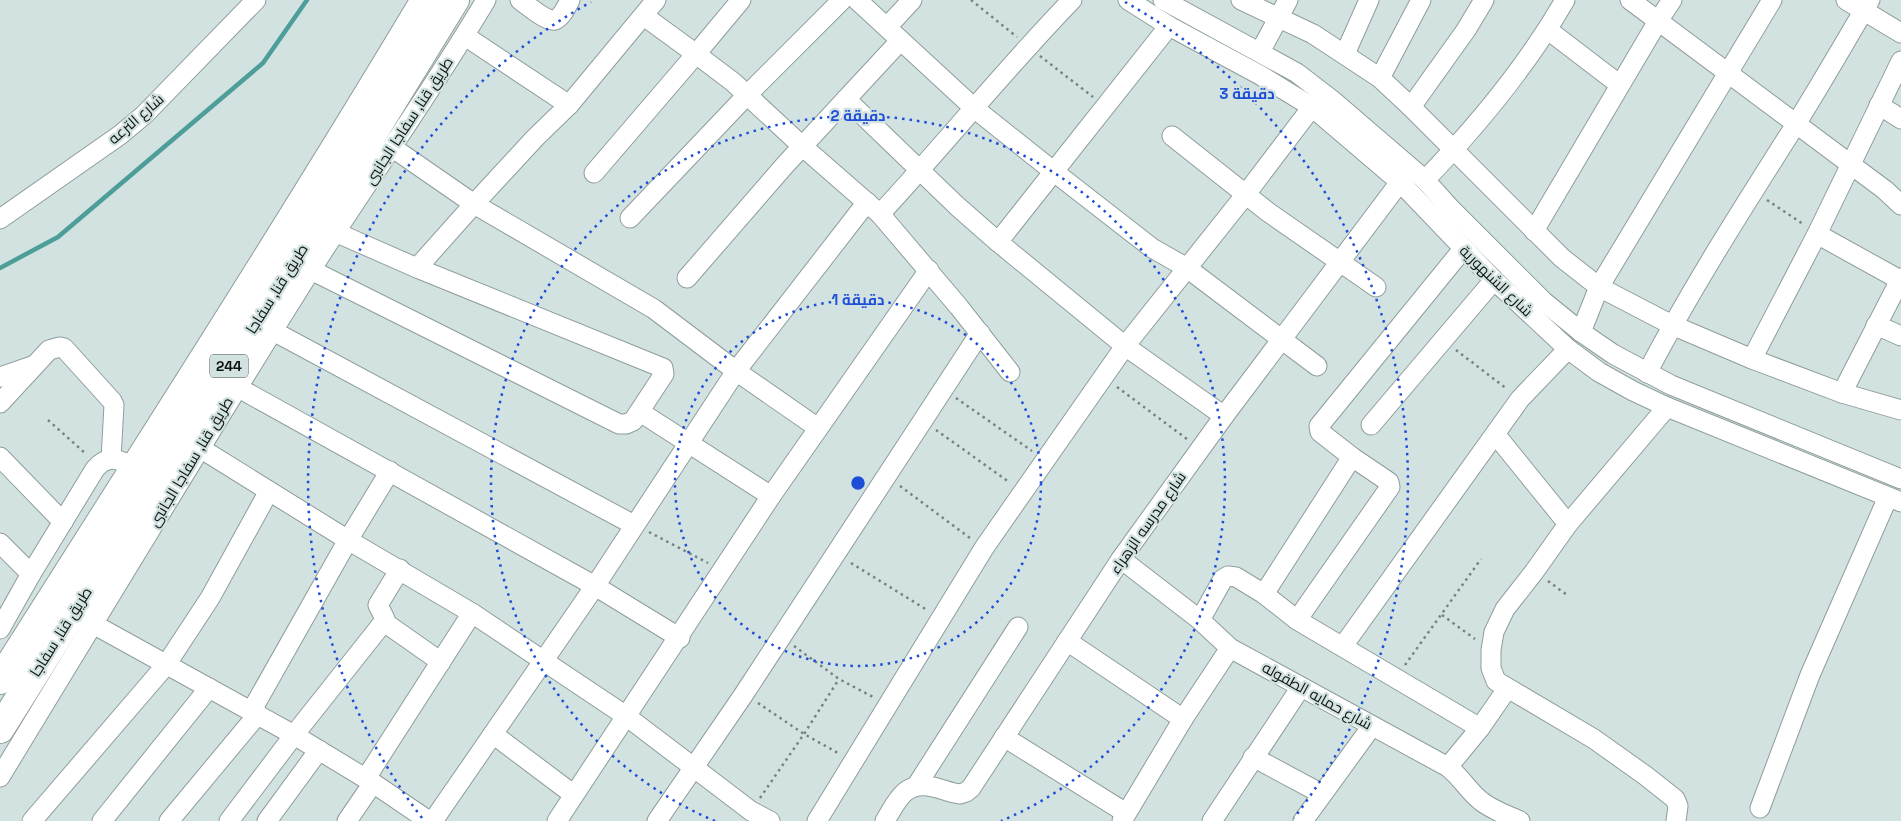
<svg xmlns="http://www.w3.org/2000/svg" width="1901" height="821" font-family="'Space Grotesk',Cairo,sans-serif">
  <style>
    .lines { fill: none; stroke-linecap: round; stroke-linejoin: round }
    .stream { stroke: #4d9d99; stroke-width: 4.5 }
    .minor-casing { stroke: #8e9d9c; stroke-width: 21 }
    .highway-casing { stroke: #8e9d9c; stroke-width: 30 }
    .path { stroke: #778382; stroke-width: 2.5; stroke-dasharray: 2.5 4; stroke-linecap: butt }
    .minor { stroke: #fff; stroke-width: 19 }
    .highway { stroke: #fff; stroke-width: 28 }
    .ring { fill: none; stroke: #1d4ed8; stroke-width: 2.5; stroke-dasharray: 2.5 5 }
    .labels { text-anchor: middle; stroke-width: 4.5; stroke-linejoin: round; paint-order: stroke }
    .shield { fill: #d2e2e1; stroke: #495251; stroke-width: 1 }
    .shield-label { font-size: 14px; font-weight: bold; fill: #0e1413 }
    .street-label { font-size: 15px; fill: #0e1413; stroke: #d2e2e1 }
    .centre { fill: #1d4ed8; stroke: #d2e2e1; stroke-width: 2.5 }
    .ring-label { font-size: 15px; text-anchor: middle; font-weight: bold; fill: #1d4ed8; stroke: #d2e2e1; stroke-width: 4.5; stroke-linejoin: round; paint-order: stroke }
  </style>
  <rect width="100%" height="100%" fill="#d2e2e1"/>
  <g class="lines">
    <!-- stream -->
    <path class="stream" d="M0,268L58,237L263,63L307,0"/>
    <defs>
      <g id="minor">
        <path d="M520,0C527,5 548,23 555,20C562,17 567,6 570,0"/>
        <path d="M741,0L696,54L733,82L802,146L880,214L959,307L1010,372"/>
        <path d="M857,0L974,108L1053,171L1152,248L1187,268L1317,366"/>
        <path d="M1128,0L1169,26L1260,75L1312,107L1400,182L1494,280L1568,349L1599,372L1633,391L1667,407L1901,502"/>
        <path d="M1163,0L1297,73L1332,100L1425,180L1451,209L1543,301L1581,332L1613,354L1671,385L1901,479"/>
        <path d="M1241,0L1313,34L1380,78L1411,107L1562,258L1599,287L1672,325L1752,359L1842,393L1901,410"/>
        <path d="M1630,0L1885,190L1901,205"/>
        <path d="M1846,0L1901,33"/>
        <path d="M887,27L912,0"/>
        <path d="M1548,30L1620,85"/>
        <path d="M465,36L569,105"/>
        <path d="M1260,52L1288,0"/>
        <path d="M1345,54L1369,0"/>
        <path d="M1380,78L1421,0"/>
        <path d="M846,99L957,206L998,242L1125,346L1224,416"/>
        <path d="M1879,105L1901,119"/>
        <path d="M1411,107L1466,30L1484,0"/>
        <path d="M1172,136L1268,212L1376,287"/>
        <path d="M393,148L474,204L654,309L736,371L818,428"/>
        <path d="M594,173L696,54L644,16"/>
        <path d="M1425,180C1478,125 1527,66 1565,0"/>
        <path d="M880,214C945,144 1005,69 1072,0"/>
        <path d="M630,218L747,95L842,0"/>
        <path d="M0,219L120,135L144,115L256,0"/>
        <path d="M1534,231L1658,21L1672,0"/>
        <path d="M335,232L417,268L474,204L535,138L569,105L656,0"/>
        <path d="M1817,234L1900,280"/>
        <path d="M998,242L1169,26"/>
        <path d="M311,270L619,424H626L633,421L664,374L663,368L417,268"/>
        <path d="M687,278L785,165L900,41"/>
        <path d="M1876,325L1901,336"/>
        <path d="M273,331L634,525"/>
        <path d="M1581,332L1599,287L1772,0"/>
        <path d="M1752,359L1817,234L1901,61"/>
        <path d="M1647,373C1692,287 1744,206 1796,124C1821,84 1845,42 1870,0"/>
        <path d="M0,377L32,366"/>
        <path d="M237,387L595,586L680,638"/>
        <path d="M1842,393L1901,278"/>
        <path d="M0,403L49,350L60,347L64,348L112,401L114,405L111,459"/>
        <path d="M1667,407L1568,524L1534,572L1505,609L1494,632L1491,650V668L1496,681L1594,739L1646,776L1675,799L1678,806L1676,821"/>
        <path d="M640,412L771,496"/>
        <path d="M1371,425L1494,280"/>
        <path d="M1496,435L1568,524"/>
        <path d="M200,448L348,540L472,613L626,716L751,811L770,821"/>
        <path d="M0,457L63,522"/>
        <path d="M0,543L31,574"/>
        <path d="M1121,559L1200,620L1230,648L1448,767C1462,778 1468,791 1481,801C1492,810 1507,815 1520,821"/>
        <path d="M1264,594L1352,457"/>
        <path d="M1200,620L1223,579L1228,576L1236,577L1264,594L1297,620L1480,728"/>
        <path d="M1297,620L1390,487L1389,482L1352,457L1320,432L1319,426L1463,249"/>
        <path d="M384,622L441,662"/>
        <path d="M93,624L294,735L373,783L429,821"/>
        <path d="M0,629L31,574L95,469C109,453 119,460 134,467"/>
        <path d="M1067,641L1183,719L1230,648"/>
        <path d="M1343,646L1520,399L1568,349"/>
        <path d="M252,710L348,540L390,471"/>
        <path d="M493,734L574,795"/>
        <path d="M1004,737L1126,813"/>
        <path d="M1253,757L1322,794"/>
        <path d="M1448,767L1480,728L1507,689"/>
        <path d="M0,777C103,608 205,438 311,270C368,180 431,93 486,0"/>
        <path d="M366,778L472,613"/>
        <path d="M917,785L1018,627"/>
        <path d="M1760,808L1810,675L1888,497"/>
        <path d="M32,821L166,665L210,598L269,491"/>
        <path d="M102,821L209,688"/>
        <path d="M169,821L258,714"/>
        <path d="M229,821L294,735L382,624L385,619L378,605L400,569"/>
        <path d="M267,821L319,750"/>
        <path d="M347,821L373,783"/>
        <path d="M433,821L595,586L736,371L867,202"/>
        <path d="M557,821L771,496L929,270"/>
        <path d="M657,821L744,694L980,333"/>
        <path d="M817,821L984,548L1023,492L1125,346L1246,194L1312,107"/>
        <path d="M885,821C897,801 905,780 933,787C942,789 951,793 960,794L966,792L971,788L1121,559L1224,416L1400,182"/>
        <path d="M1122,821L1183,719"/>
        <path d="M1212,821L1301,687"/>
        <path d="M1303,821L1372,726"/>
      </g>
      <g id="highway">
        <path d="M0,680C143,454 288,229 425,0"/>
        <path d="M0,729L324,213L455,0"/>
      </g>
    </defs>
    <!-- minor casing -->
    <use href="#minor" class="minor-casing"/>
    <!-- highway casing -->
    <use href="#highway" class="highway-casing"/>
    <!-- path -->
    <g class="path">
      <path d="M971,0L1017,37"/>
      <path d="M1040,56L1093,97"/>
      <path d="M1767,200L1803,224"/>
      <path d="M1456,350L1507,389"/>
      <path d="M1117,387L1187,439"/>
      <path d="M956,398L1032,451"/>
      <path d="M48,420L86,454"/>
      <path d="M936,430L1009,482"/>
      <path d="M900,486L970,538"/>
      <path d="M649,532L708,563"/>
      <path d="M851,563L927,610"/>
      <path d="M1548,581L1567,595"/>
      <path d="M1442,615L1475,639"/>
      <path d="M794,646L839,679L873,697"/>
      <path d="M1405,665L1481,559"/>
      <path d="M758,703L804,734L838,753"/>
      <path d="M760,798L804,734L839,679"/>
    </g>
    <!-- minor -->
    <use href="#minor" class="minor"/>
    <!-- highway -->
    <use href="#highway" class="highway"/>
  </g>
  <!-- distance rings -->
  <g class="ring">
    <circle cx="858" cy="483" r="183"/>
    <path d="M715 821A367 367 0 1 1 1001 821"/>
    <path d="M422 818A550 550 0 0 1 591 2M1125 2A550 550 0 0 1 1294 818"/>
  </g>
  <g class="labels">
    <!-- shield labels -->
    <rect class="shield" x="210" y="354.5" width="38" height="23" rx="4"/>
    <g class="shield-label">
      <text x="229" y="371">244</text>
    </g>
    <!-- street labels -->
    <g class="street-label">
      <text transform="translate(136 119) rotate(-41)" y="5">شارع الترعه</text>
      <text transform="translate(409 121) rotate(-57)" y="5">طريق قنا, سفاجا الجانبى</text>
      <text transform="translate(1496 281) rotate(44)" y="5">شارع الشنهورية</text>
      <text transform="translate(277 289) rotate(-58)" y="5">طريق قنا, سفاجا</text>
      <text transform="translate(191 462) rotate(-59)" y="5">طريق قنا, سفاجا الجانبى</text>
      <text transform="translate(1148 523) rotate(-55)" y="5">شارع مدرسه الزهراء</text>
      <text transform="translate(61 632) rotate(-58)" y="5">طريق قنا, سفاجا</text>
      <text transform="translate(1317 696) rotate(29)" y="5">شارع حمايه الطفوله</text>
    </g>
  </g>
  <circle cx="858" cy="483" r="8" class="centre"/>
  <g class="ring-label">
    <text x="1247" y="99">3 دقيقة</text>
    <text x="858" y="121">2 دقيقة</text>
    <text x="858" y="305">1 دقيقة</text>
  </g>
</svg>
